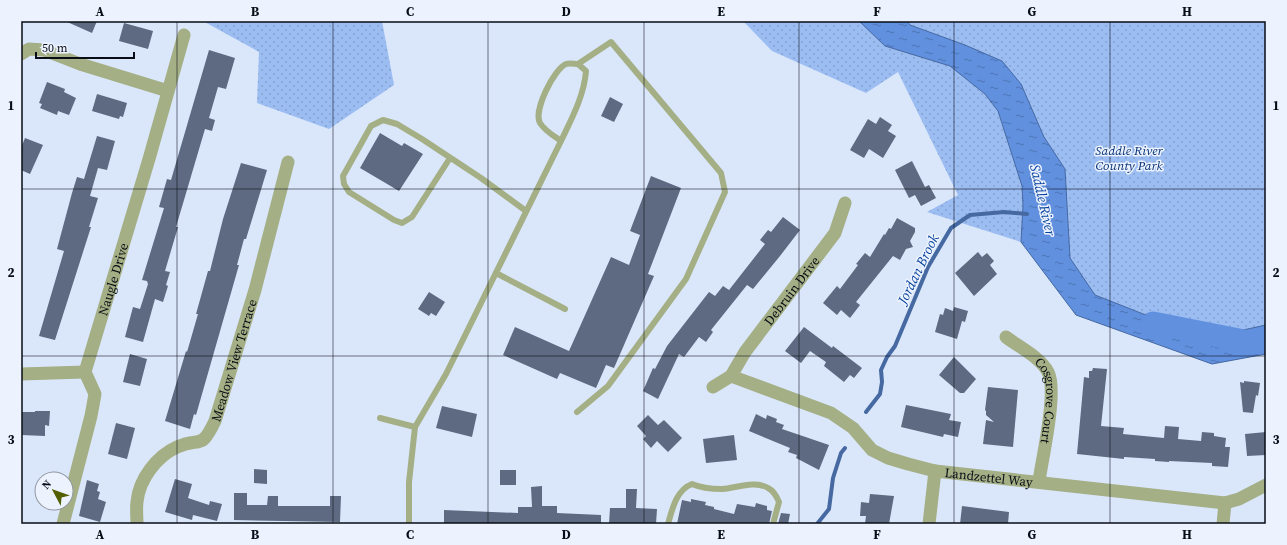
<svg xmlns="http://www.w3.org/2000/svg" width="1287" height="545" font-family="'Source Serif 4',serif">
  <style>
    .park { fill: url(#park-dots) }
    .water { fill: url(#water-ripples); stroke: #4669a2 }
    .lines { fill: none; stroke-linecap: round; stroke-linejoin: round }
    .stream { stroke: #4669a2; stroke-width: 4 }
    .river { stroke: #6190df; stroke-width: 23 }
    .building { fill: #5d6a81 }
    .lane { stroke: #a5af85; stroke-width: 6 }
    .street { stroke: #a5af85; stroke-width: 13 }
    .grid { fill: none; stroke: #080d15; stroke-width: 1; stroke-opacity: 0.55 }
    .labels { text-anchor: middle; stroke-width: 3; stroke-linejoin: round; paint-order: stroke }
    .park-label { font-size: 13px; font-style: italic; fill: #053176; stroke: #edf3fe }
    .street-label { font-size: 13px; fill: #080d15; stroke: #edf3fe }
    .water-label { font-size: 14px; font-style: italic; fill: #06429d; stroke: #edf3fe }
    .neatline { fill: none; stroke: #080d15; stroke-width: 1.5 }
    .grid-label { font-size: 13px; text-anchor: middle; font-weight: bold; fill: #080d15 }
  </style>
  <defs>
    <pattern id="park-dots" width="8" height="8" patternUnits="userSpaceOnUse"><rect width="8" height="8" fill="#9cbdf2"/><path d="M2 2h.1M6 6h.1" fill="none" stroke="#85a1cf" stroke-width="1.8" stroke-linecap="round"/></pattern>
    <pattern id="water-ripples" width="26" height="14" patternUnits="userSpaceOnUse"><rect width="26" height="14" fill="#6190df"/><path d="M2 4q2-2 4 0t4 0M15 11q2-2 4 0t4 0" fill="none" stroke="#4e74b4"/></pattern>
  </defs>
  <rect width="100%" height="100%" fill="#dae7fb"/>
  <!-- park -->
  <g class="park">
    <path d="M203,21H382L394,85L329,129L257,103L259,52Z"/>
    <path d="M743,21H1266V354L1212,364L1076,315L1021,242L927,212L958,195L898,72L866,93L772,51Z"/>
  </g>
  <!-- water -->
  <path class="water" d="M859,21H907L910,25L965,45L1002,61L1021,84L1044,137L1065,169L1070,258L1095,295L1184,330L1197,340L1266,325V354L1212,364L1076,315L1021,242L1023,205L1022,186L998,111L985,94L950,66L885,46Z"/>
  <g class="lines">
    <!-- stream -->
    <g class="stream">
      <path d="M866,412L880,394L882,382L881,370L887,357L895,346L928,267L951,228L970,215L1004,212L1027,214"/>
      <path d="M817,524L829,509L833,478L841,453L845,448"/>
    </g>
    <!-- river -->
    <path class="river" d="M1153,323L1254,343L1266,341"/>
  </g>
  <!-- building -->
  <g class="building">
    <path d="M65,21H97L92,33Z"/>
    <path d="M124,23L153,31L148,49L119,41Z"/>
    <path d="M209,50L235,58L226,89L218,87L209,118L215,120L212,131L205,129L176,227H178L165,271L170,272L166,285L168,286L163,302L155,299L143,342L125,337L133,307L140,309L148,284L147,281L142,280L164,208L159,207L167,179L171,180Z"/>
    <path d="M47,82L65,89L64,92L76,98L69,115L58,111L57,115L40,108L42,104L39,103Z"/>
    <path d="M97,94L127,103L123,117L120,116L119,119L92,111Z"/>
    <path d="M610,97L623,104L614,122L601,116Z"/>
    <path d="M880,117L892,125L888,131L896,136L883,158L869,149L864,158L850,150L868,119L876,124Z"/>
    <path d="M380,133L402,146L404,143L423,154L399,191L360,168Z"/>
    <path d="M97,136L115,141L107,170L98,168L90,196L98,198L89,227H91L55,340L39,336L64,251L57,249L72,193L77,177L84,179Z"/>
    <path d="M25,138L43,145L30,174L21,170V148Z"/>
    <path d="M912,161L925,187L929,185L936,198L921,206L915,195L909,198L895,170Z"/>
    <path d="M241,163L267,170L246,239H244L237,265H239L196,415L194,414L190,429L165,421L186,351L187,352L198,314H196L208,271H210L223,219Z"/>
    <path d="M651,176L681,188L648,274L654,276L614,368L606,365L596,388L560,373L557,379L503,355L515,327L569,351L611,257L629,265L640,235L630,231Z"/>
    <path d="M783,217L800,230L780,256L753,289L747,285L711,330L713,332L706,342L699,337L684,357L679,354L658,399L643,391L653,368L655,369L667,346L709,292L715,296L723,286L729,290L765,244L760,240L768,230L771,232Z"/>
    <path d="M897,218L915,228V232L910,241L913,247L906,249L900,260L893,256L856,302L860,305L850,318L841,310L837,315L823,303L837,286L840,289L858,265L856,264L865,253L870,257L884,234L885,235L889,228L891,229Z"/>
    <path d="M978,252L982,257L987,253L994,261L990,265L997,274L974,296L955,273Z"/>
    <path d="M429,292L445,302L436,316L431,313L429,316L418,309Z"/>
    <path d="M954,307L968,311L965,322L962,321L957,339L935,332L940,314L943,315L945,308L953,311Z"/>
    <path d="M804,327L832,348L833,346L862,368L854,378L850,375L844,382L824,366L826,362L810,351L801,363L785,351Z"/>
    <path d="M130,354L147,359L140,386L123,382Z"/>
    <path d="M954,357L976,379L964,393H960L939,375Z"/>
    <path d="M1093,368L1107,369L1101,426L1124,428L1123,434L1164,438L1165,426L1179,427L1178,439L1201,441L1202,432L1214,433V436L1226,438L1225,447H1230L1228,467L1212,466V463L1169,461V462L1155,461V459L1124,457V459L1077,454L1084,377L1089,378V371H1092Z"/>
    <path d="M1244,381L1260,383L1258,396L1256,395L1253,413L1243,412L1240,382L1244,383Z"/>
    <path d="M988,387L1018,390L1013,447L983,444L986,420L994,422L986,415V411L985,410Z"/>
    <path d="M906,405L951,414L949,420L961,422L958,437L944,434L943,437L901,427Z"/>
    <path d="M442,406L477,414L472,437L436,428Z"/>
    <path d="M35,411H50L49,426L45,425V436L21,435V412H35Z"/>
    <path d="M756,414L766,419L767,415L777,419L776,422L784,425L782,429L829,445L819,470L796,458L797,455L788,452L790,448L749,431Z"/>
    <path d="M648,415L658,425L664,420L682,438L668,452L657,441L651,448L643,439L646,436L637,426Z"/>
    <path d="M116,423L135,428L127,459L108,454Z"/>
    <path d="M1266,432V455L1247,456L1245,434Z"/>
    <path d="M734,435L737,460L706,463L703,439Z"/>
    <path d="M254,469L267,470V484L254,483Z"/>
    <rect x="500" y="470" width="16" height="15"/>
    <path d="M175,479L192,484L188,498L209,505L210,501L222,504L217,521L193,515L192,520L165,512Z"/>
    <path d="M87,480L99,484L97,491L100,492L98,499L106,502L100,522L79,516Z"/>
    <path d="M542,486V506H557V513L601,515V524H444V510L518,513V507H532L531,487Z"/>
    <path d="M626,489H637L636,508L657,509L656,524H609L610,508H626Z"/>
    <path d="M234,493H247V505H267L268,496H278V506H330V496H341L340,522L234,520Z"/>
    <path d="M870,494L894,496L889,524H865L866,516H860L861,502L869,503Z"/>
    <path d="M691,499L706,502L705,505L714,507V509L734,514L737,504L755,507L756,503L767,506V510L772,511L769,524H677L682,500L691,502Z"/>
    <path d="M962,506L1009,512L1008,524H960Z"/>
    <path d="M781,513L790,514L788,524H778Z"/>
  </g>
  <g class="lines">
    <!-- lane -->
    <g class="lane">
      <path d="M450,158L412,217L402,223L394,220L349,192L344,184L343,176L371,126L383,120L397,124L422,139L481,178L526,211"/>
      <path d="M496,273L565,309"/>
      <path d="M577,412L608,386L686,279L725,192L721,173L611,42L578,64"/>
      <path d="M380,418L415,427"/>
      <path d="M409,524V482L415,427L446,374L561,141C572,118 584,96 586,71L578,64C575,64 569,63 566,64C554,69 533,111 540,123C545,131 554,136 561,141"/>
      <path d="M668,524C672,510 676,490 692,484C701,488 712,489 722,489C736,488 755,480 768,488C774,491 777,497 779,502L773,524"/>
    </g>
    <!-- street -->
    <g class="street">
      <path d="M21,54L29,49L44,50L80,64L168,91"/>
      <path id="s1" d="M1006,337C1019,347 1040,357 1048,372C1058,391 1042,459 1039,481"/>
      <path d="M21,374L85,372"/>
      <path id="s2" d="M731,376L831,413L853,428L872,450L888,458L908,464L935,471L1225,503L1239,499L1266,485"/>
      <path id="s3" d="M713,387L731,376L745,352L835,233L845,203"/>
      <path id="s4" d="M63,524L91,416L95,394L85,372L149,159L184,35"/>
      <path id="s5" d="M137,524C137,517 136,509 137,502C139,479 157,456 177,447C201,436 200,452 215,421L255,290L288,162"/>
      <path d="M929,524L935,471"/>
      <path d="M1223,524L1225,503"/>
    </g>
  </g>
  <!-- grid -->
  <path class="grid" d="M177,21V524M333,21V524M488,21V524M644,21V524M799,21V524M954,21V524M1110,21V524M21,189H1266M21,356H1266"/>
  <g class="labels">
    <!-- park labels -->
    <g class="park-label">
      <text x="1129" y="155">Saddle River<tspan x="1129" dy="15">County Park</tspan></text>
    </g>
    <!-- street labels -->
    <g class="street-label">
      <text dy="5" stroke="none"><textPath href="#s4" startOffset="255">Naugle Drive</textPath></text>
      <text dy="5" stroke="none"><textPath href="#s3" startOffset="126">Debruin Drive</textPath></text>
      <text dy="5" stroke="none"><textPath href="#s5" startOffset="206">Meadow View Terrace</textPath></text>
      <text dy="5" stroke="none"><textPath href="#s1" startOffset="83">Cosgrove Court</textPath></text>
      <text dy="5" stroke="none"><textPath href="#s2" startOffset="283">Landzettel Way</textPath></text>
    </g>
    <!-- water labels -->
    <g class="water-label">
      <text transform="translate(1043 200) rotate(77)" y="5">Saddle River</text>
      <text transform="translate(918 269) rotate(-64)" y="5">Jordan Brook</text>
    </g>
  </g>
  <!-- border -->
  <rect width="1287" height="545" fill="none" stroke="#edf3fe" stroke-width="44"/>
  <!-- north arrow -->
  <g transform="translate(54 491) rotate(311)"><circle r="19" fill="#edf3fe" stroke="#9197a1"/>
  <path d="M0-3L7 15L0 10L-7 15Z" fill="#536001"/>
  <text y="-6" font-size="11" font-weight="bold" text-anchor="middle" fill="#080d15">N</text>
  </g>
  <!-- scale -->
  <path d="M36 52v6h98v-6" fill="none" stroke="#080d15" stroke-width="2"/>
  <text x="42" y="52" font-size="12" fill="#080d15" stroke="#edf3fe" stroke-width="3" paint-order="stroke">50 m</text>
  <rect x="22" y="22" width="1243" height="501" class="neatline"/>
  <g class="grid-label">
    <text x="100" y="16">A</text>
    <text x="255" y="16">B</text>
    <text x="410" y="16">C</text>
    <text x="566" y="16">D</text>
    <text x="721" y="16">E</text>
    <text x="877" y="16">F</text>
    <text x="1032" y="16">G</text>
    <text x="1187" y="16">H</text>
    <text x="11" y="110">1</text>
    <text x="1276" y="110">1</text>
    <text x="11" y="277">2</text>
    <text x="1276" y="277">2</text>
    <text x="11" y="444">3</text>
    <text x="1276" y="444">3</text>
    <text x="100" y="539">A</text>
    <text x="255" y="539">B</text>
    <text x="410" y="539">C</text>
    <text x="566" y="539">D</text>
    <text x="721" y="539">E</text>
    <text x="877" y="539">F</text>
    <text x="1032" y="539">G</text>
    <text x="1187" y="539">H</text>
  </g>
</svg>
